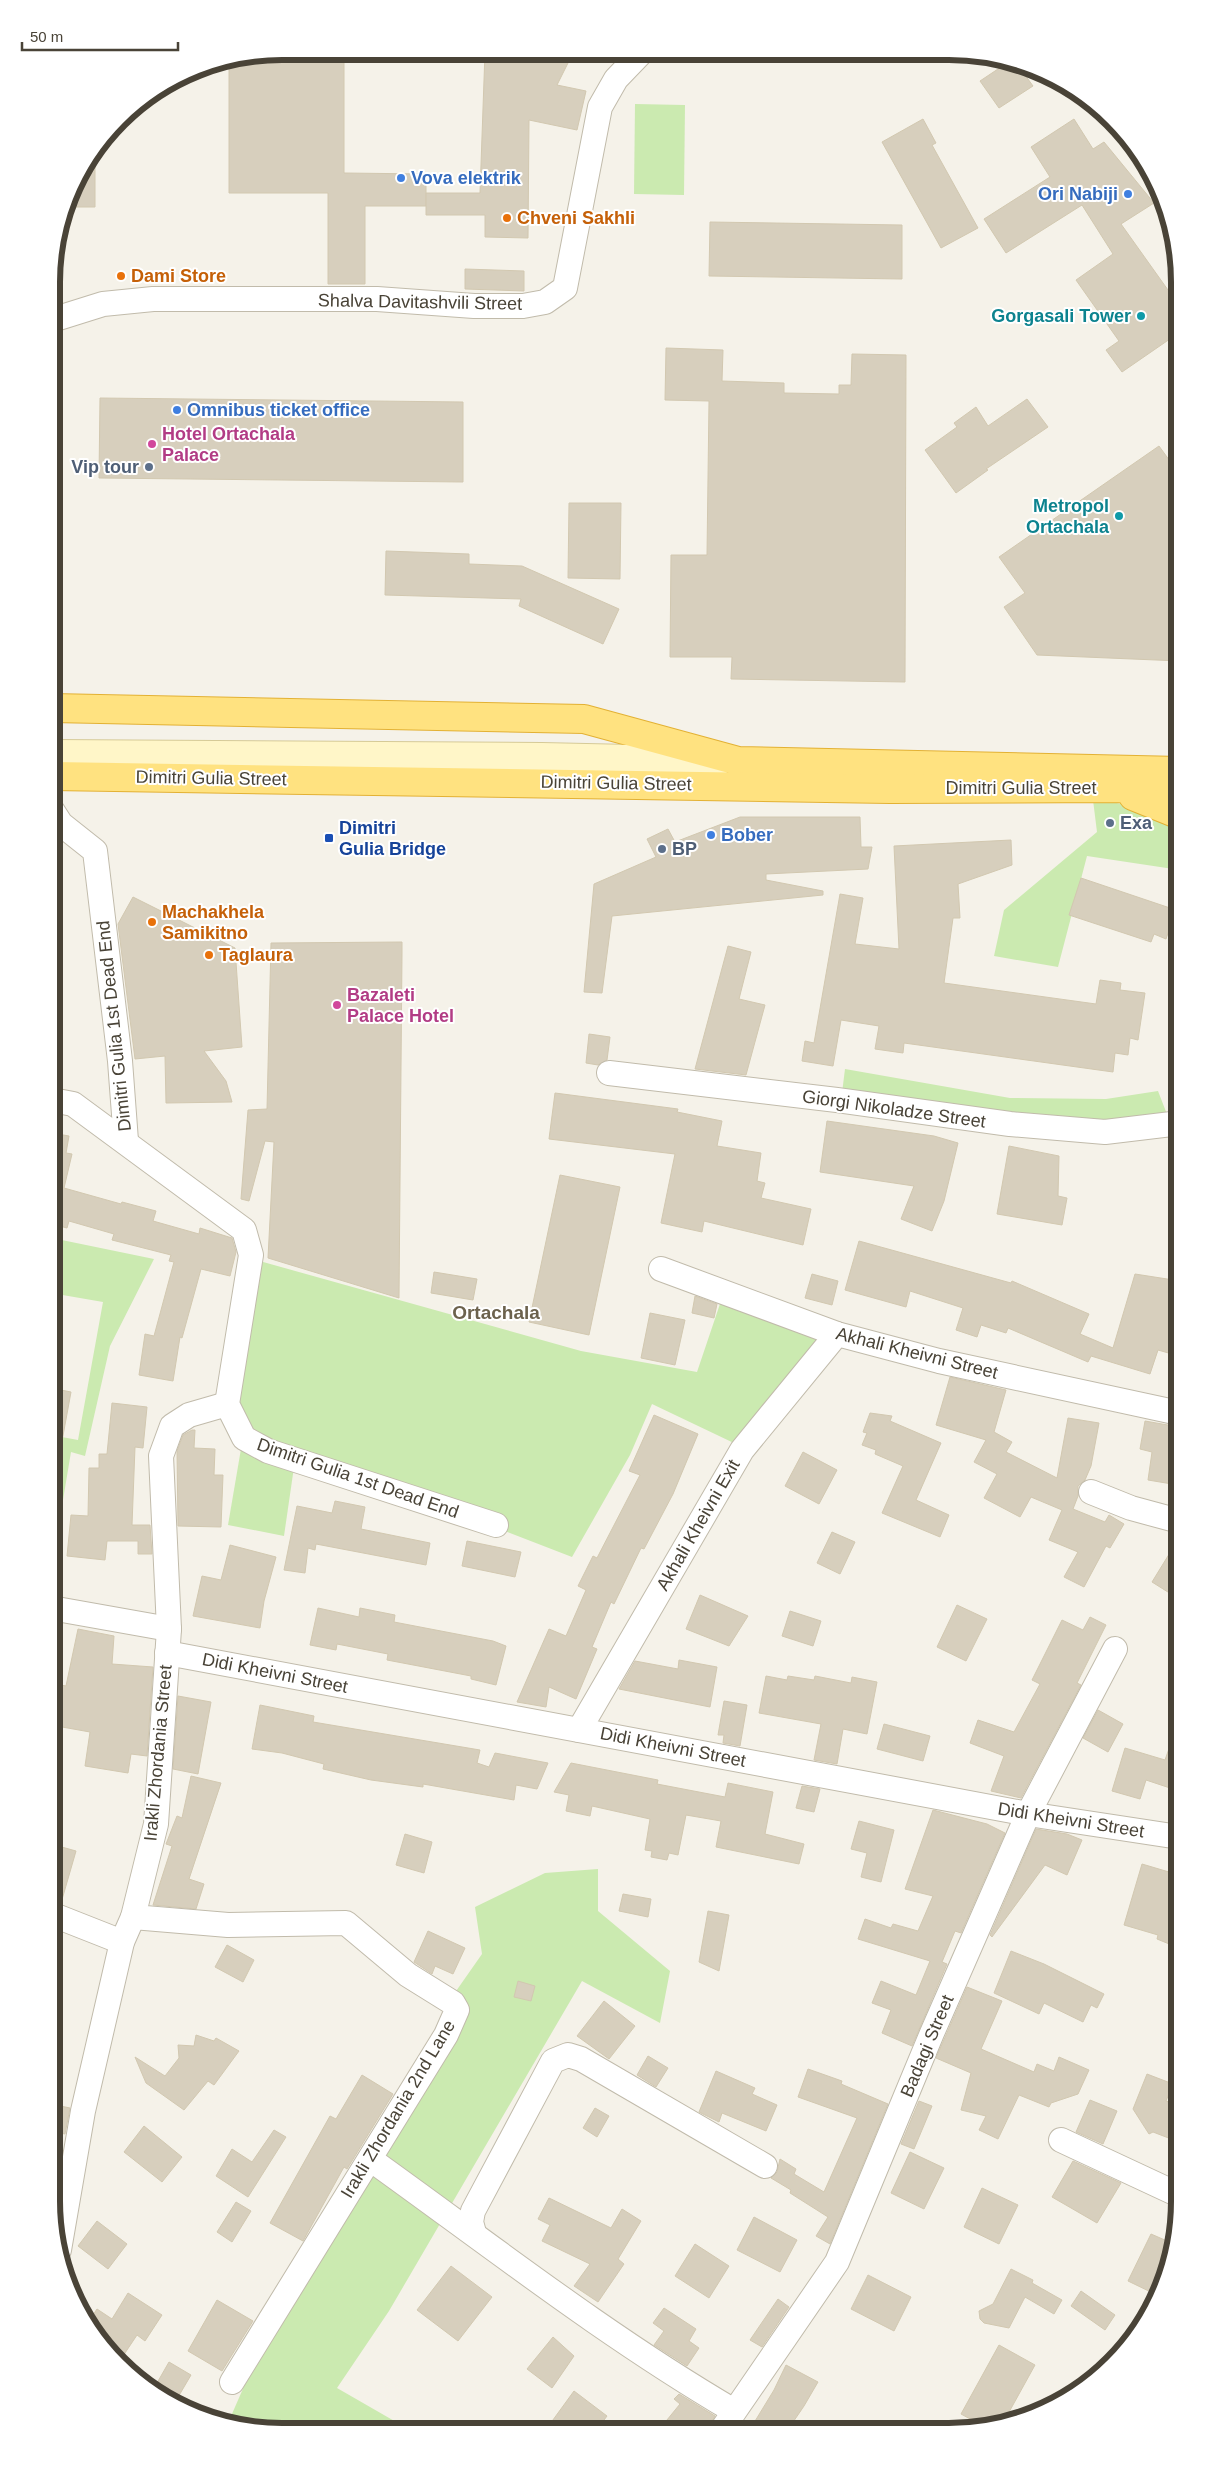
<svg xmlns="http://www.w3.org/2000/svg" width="1231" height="2483" font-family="Helvetica,sans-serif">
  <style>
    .green { fill: #cbeab0 }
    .building { fill: #d7cfbd; stroke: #d2c8b0 }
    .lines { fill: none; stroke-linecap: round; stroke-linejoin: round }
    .minor-casing { stroke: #c1bbab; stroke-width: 26 }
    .secondary-casing { stroke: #d6ca97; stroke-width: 30 }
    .trunk-casing { stroke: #e3b134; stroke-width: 30 }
    .minor { stroke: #fff; stroke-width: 24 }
    .secondary { stroke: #fff6c8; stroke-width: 28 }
    .trunk { stroke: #ffe280; stroke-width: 28 }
    .shop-dot { fill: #3f7fe0; stroke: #fff; stroke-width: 2 }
    .food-dot { fill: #e8710a; stroke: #fff; stroke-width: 2 }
    .culture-dot { fill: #0f9aa8; stroke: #fff; stroke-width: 2 }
    .hotel-dot { fill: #d1479c; stroke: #fff; stroke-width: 2 }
    .service-dot { fill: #5c6f8a; stroke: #fff; stroke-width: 2 }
    .transit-dot { fill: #1a4fb4; stroke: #fff; stroke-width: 2 }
    .labels { text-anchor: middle; stroke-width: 4; stroke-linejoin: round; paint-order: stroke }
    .shop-label { font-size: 18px; font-weight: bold; fill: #366cbe; stroke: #fff; text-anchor: start }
    .food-label { font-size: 18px; font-weight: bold; fill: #c56008; stroke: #fff; text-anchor: start }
    .street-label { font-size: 18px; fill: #494337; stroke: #fff }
    .culture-label { font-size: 18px; font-weight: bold; fill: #0d838f; stroke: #fff; text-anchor: end }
    .hotel-label { font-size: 18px; font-weight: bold; fill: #b23c85; stroke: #fff; text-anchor: start }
    .service-label { font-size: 18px; font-weight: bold; fill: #4e5e75; stroke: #fff; text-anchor: start }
    .transit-label { font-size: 18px; font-weight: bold; fill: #164399; stroke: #fff; text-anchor: start }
    .neighbourhood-label { font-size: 19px; font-weight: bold; fill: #6c624d; stroke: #fff }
    .rim { fill: none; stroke: #494337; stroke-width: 6 }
  </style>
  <rect width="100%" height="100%" fill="#f5f2e9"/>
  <!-- green -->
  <g class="green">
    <path d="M635,104L685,105L684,195L634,194Z"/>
    <path d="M1093,800C1127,802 1151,812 1180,828V870L1087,856L1058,967L994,956L1004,910L1097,832Z"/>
    <path d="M845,1069L1010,1098L1106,1099L1158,1091L1170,1122L1106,1128L842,1093Z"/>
    <path d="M52,1238L154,1259L110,1346L85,1456L71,1452L55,1548H51V1435L78,1440L103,1302L51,1293Z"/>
    <path d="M256,1260L581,1351L697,1372L722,1298L820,1338L738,1445L652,1404L630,1455L572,1557L250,1433L235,1401Z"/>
    <path d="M242,1443L294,1467L284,1536L228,1525Z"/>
    <path d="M598,1869V1911L670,1971L660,2023L582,1981L389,2311L337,2388L410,2430H252L228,2423L256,2359L372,2173L454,1994L482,1954L475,1907L545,1873Z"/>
  </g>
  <!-- building -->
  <g class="building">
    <path d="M282,51L344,52V173L426,174V206H365V284H328V193H229V62Z"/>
    <path d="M485,52L573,53L557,85L586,91L577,130L529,120L528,238L485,237V215H426V193H480Z"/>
    <path d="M1010,61L1017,64L1033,86L999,108L980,81Z"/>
    <path d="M923,119L936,143L932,145L978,228L941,248L882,142Z"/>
    <path d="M1074,119L1093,149L1104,142L1154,203L1121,224L1168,290L1171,288L1180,300V332L1122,372L1106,350L1119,341L1076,280L1113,254L1082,205L1006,253L984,219L1050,177L1031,147Z"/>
    <path d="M95,154V207H68L75,180Z"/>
    <path d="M710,222L902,225V279L709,276Z"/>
    <path d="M465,269L524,271V291L465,289Z"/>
    <path d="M666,348L723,350L722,381L784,383V393L839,394V385H851L852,354L906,355L905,682L731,679L732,657H670L671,555H707L709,401L665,400Z"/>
    <path d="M100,398L463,402V482L99,478Z"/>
    <path d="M1027,399L1048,427L986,469L988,470L956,493L925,450L957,427L954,423L976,407L988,426Z"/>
    <path d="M1159,446L1180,475V661L1037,655L1004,607L1025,593L999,557Z"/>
    <path d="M569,503H621L620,579L568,578Z"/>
    <path d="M386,551L469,554V564L522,566L619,609L603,644L519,606L521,599L385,595Z"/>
    <path d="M740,817H860L861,847H872L868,869L766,874V880L823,891V895L612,916L602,993L584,992L594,884L656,857L647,839L668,829L675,842Z"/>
    <path d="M1011,840L1012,865L958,884L960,918H953L944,983L1096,1004L1100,980L1121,983L1120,990L1145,993L1138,1040L1130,1038L1128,1055L1115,1053L1113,1072L904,1043L903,1053L875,1049L879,1026L841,1020L833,1066L802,1061L805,1041L814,1043L840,894L863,898L855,944L899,949L894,846Z"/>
    <path d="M1081,878L1176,910L1166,939L1154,934L1151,942L1069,915Z"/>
    <path d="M133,897L235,948L242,1047L204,1051L226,1081L232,1102L166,1103L165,1056L135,1059L118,924Z"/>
    <path d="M402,942V954L399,1298L268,1258L274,1142L265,1141L249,1201L241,1199L248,1110L267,1109L271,943Z"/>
    <path d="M728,946L751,952L739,999L765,1005L746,1075L695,1069Z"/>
    <path d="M589,1034L610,1037L607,1060L598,1065L586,1063Z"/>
    <path d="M555,1093L678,1109L677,1112L722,1121L717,1146L761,1153L757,1181L765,1183L761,1198L811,1209L803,1245L704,1221L702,1232L661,1223L675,1154L549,1139Z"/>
    <path d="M827,1121L934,1136L958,1143L944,1201L932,1231L901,1219L914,1186L820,1172Z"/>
    <path d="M52,1133L69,1136L66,1153L72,1154L64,1188L121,1204L122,1202L156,1211L153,1221L199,1234L200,1228L232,1238L236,1252L230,1276L201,1269L182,1338L180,1337L173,1381L139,1375L145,1334L154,1336L174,1262L169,1261L171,1255L112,1240L114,1234L69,1221L67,1228L52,1224Z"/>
    <path d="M1009,1146L1059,1156L1058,1196L1067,1198L1062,1225L997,1214Z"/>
    <path d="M560,1175L620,1187L589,1335L529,1322Z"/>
    <path d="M859,1241L1011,1283L1012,1281L1089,1314L1080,1334L1113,1348L1135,1274L1180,1281L1179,1356L1158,1350L1150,1374L1091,1356L1088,1362L1008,1328L1006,1333L981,1325L977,1337L956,1330L963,1308L910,1291L906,1307L845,1290Z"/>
    <path d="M434,1272L477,1279L473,1300L431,1293Z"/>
    <path d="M812,1274L838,1281L832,1305L805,1298Z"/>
    <path d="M695,1296L717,1304L714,1318L692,1313Z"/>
    <path d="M650,1313L685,1320L675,1365L641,1358Z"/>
    <path d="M950,1377L1006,1390L994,1432L1012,1442L1006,1452L1057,1478L1068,1418L1099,1423L1091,1466L1085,1480L1078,1486V1496L1073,1509L1105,1522L1109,1515L1124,1524L1110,1548L1106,1546L1084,1587L1064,1577L1078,1552L1049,1540L1062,1510L1031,1497L1020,1517L984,1498L997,1474L974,1462L986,1440L936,1425Z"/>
    <path d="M51,1388L71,1392L60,1452L51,1451Z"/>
    <path d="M112,1403L147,1407L143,1448L135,1447L132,1525H150L152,1554H138V1541H107L105,1560L67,1556L71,1515L88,1516L89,1468H99V1454H107Z"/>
    <path d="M870,1413L892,1416L890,1421L941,1443L916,1500L949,1515L940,1537L882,1513L903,1466L875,1454L876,1450L862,1445L867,1433L863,1432Z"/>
    <path d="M654,1415L698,1434L673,1494L644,1549L641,1548L614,1604L611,1602L592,1647L597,1649L576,1699L549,1687L546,1707L517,1702L549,1629L566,1636L586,1590L578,1586L593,1556L597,1558L640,1475L629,1471Z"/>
    <path d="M1145,1421L1179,1427L1172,1484L1148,1480L1152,1452L1140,1449Z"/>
    <path d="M192,1430H195L194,1448L215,1449L214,1475H223L221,1527L178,1526L177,1451L183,1435Z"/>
    <path d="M803,1452L837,1470L819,1504L785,1486Z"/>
    <path d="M335,1501L365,1507L361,1529L430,1543L426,1565L316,1544L315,1550L308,1548L305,1573L284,1570L297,1506L332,1513Z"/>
    <path d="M832,1532L855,1542L840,1574L817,1563Z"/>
    <path d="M1179,1538V1599L1152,1582Z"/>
    <path d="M467,1541L521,1552L515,1577L462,1566Z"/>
    <path d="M230,1545L276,1557L264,1601L260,1628L193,1616L202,1576L221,1580Z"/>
    <path d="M700,1595L748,1616L729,1646L686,1629Z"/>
    <path d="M957,1605L987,1619L966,1661L937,1647Z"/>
    <path d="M318,1608L359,1617L360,1608L395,1615L394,1622L493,1641L506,1646L496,1685L471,1679V1676L387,1660L388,1654L337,1644L336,1650L310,1645Z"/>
    <path d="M790,1611L821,1621L813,1646L782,1636Z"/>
    <path d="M1090,1617L1106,1625L1077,1683L1081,1685L1021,1798L991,1791L1004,1756L970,1743L978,1720L1014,1732L1040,1684L1032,1680L1062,1620L1083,1630Z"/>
    <path d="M78,1629L114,1636L112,1664L153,1667L147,1756L131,1754L128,1773L85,1766L90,1732L51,1725V1683L66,1686Z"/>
    <path d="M679,1660L717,1667L710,1707L619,1689L635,1661L678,1669Z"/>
    <path d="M766,1676L787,1680L788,1676L814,1680L815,1676L851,1683L852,1677L877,1682L867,1734L843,1729L837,1764L814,1760L821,1724L759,1713Z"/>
    <path d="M178,1696L211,1702L198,1774L173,1769Z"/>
    <path d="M724,1701L747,1705L740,1746L723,1743L724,1735H718Z"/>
    <path d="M260,1705L314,1716L313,1722L480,1750L477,1763L489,1767L495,1753L548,1763L537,1789L516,1785L514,1800L423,1784V1787L371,1780L323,1769L324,1764L282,1753L252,1749Z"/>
    <path d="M1098,1710L1123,1724L1108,1752L1083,1738Z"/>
    <path d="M884,1724L930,1736L923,1761L877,1749Z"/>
    <path d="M1177,1726H1179V1791L1146,1780L1140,1799L1112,1791L1125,1748L1165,1760Z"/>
    <path d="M571,1763L658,1780L657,1784L725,1797L728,1783L773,1792L765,1834L804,1844L799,1864L716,1847L721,1821L686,1815L678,1855L669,1853L667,1860L651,1857L652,1851L645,1850L650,1819L592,1806L590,1816L566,1811L569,1795L554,1792Z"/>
    <path d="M191,1776L221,1783L189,1879L204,1884L196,1909L153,1905L172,1846L166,1844L177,1816L182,1818Z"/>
    <path d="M802,1786L820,1789L814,1812L796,1808Z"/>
    <path d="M933,1810L987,1824L1005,1833L961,1933L955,1931L942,1962L947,1964L912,2046L882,2033L891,2010L872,2003L881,1981L916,1995L930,1961L858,1939L865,1919L891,1928L893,1924L918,1931L933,1896L905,1889Z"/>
    <path d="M859,1821L894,1830L881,1882L861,1877L867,1853L851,1849Z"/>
    <path d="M1036,1829L1067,1834L1082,1840L1067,1875L1045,1865L992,1937L990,1935Z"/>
    <path d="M405,1834L432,1842L424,1873L396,1865Z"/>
    <path d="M51,1844L76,1851L61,1903L51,1901Z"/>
    <path d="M1142,1864L1179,1875V1948L1157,1939L1158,1935L1124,1925Z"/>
    <path d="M623,1894L651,1899L648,1917L619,1911Z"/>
    <path d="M708,1911L729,1915L719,1971L699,1962Z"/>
    <path d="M428,1931L465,1948L453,1974L435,1966L432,1974L414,1962Z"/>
    <path d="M227,1945L254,1960L243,1982L215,1967Z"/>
    <path d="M1011,1951L1044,1964L1104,1994L1097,2008L1091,2005L1083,2022L1044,2003L1039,2014L994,1993Z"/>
    <path d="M518,1981L535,1986L531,2001L514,1997Z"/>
    <path d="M967,1987L1002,2001L981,2049L1034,2072L1037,2064L1054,2071L1059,2057L1089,2070L1078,2094L1051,2103L1049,2107L1019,2095L998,2139L979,2130L986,2116L961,2110L971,2073L936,2058Z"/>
    <path d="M604,2001L635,2026L609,2059L577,2036Z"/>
    <path d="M196,2035L214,2041L216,2038L239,2051L214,2085L208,2081L184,2110L146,2083L135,2057L165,2076L179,2058L178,2045L194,2046Z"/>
    <path d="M648,2056L668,2068L656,2087L637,2075Z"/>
    <path d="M808,2069L842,2081L841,2084L888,2104L830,2244L816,2236L828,2217L790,2193L791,2190L771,2178L777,2172L780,2159L796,2169L794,2174L824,2192L857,2118L798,2097Z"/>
    <path d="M716,2071L755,2088L752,2094L777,2105L766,2131L722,2113L719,2122L699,2112Z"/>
    <path d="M1147,2074L1173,2084L1166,2101L1179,2106V2142L1153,2132L1149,2134L1133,2109Z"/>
    <path d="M362,2075L393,2094L347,2169L344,2167L303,2241L270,2223L330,2116L336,2119Z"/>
    <path d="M1090,2100L1117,2111L1103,2144L1076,2132Z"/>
    <path d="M919,2101L932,2106L914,2149L901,2144Z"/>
    <path d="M51,2104L70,2108L65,2134L51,2131Z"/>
    <path d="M595,2108L609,2116L597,2137L583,2128Z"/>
    <path d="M144,2126L182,2157L162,2182L124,2152Z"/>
    <path d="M274,2130L286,2137L248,2197L216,2176L232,2149L252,2162Z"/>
    <path d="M910,2152L944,2168L924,2209L891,2193Z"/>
    <path d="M1073,2161L1121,2183L1097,2223L1052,2197Z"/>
    <path d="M982,2188L1018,2205L999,2244L964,2227Z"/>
    <path d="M549,2198L611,2228L622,2209L641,2221L618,2259L624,2264L598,2302L574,2286L590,2264L542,2241L550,2225L538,2219Z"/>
    <path d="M236,2202L251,2211L232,2242L217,2232Z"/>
    <path d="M754,2217L797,2240L780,2272L737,2250Z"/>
    <path d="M97,2221L127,2244L108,2269L78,2246Z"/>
    <path d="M1151,2234L1174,2244L1167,2275L1157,2295L1128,2281Z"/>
    <path d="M695,2244L729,2266L709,2298L675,2276Z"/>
    <path d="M451,2266L492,2297L458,2341L417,2310Z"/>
    <path d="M1011,2269L1033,2280L1032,2283L1062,2300L1054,2314L1025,2297L1009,2328L984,2323L980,2319L979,2311L993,2304Z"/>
    <path d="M868,2275L911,2297L894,2331L851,2309Z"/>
    <path d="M1081,2291L1115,2315L1105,2330L1071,2306Z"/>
    <path d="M128,2293L162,2315L145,2341L137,2335L119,2362L87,2324L97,2309L112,2319Z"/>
    <path d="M778,2299L789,2307L762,2347L750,2340Z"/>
    <path d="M217,2300L253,2321L222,2371L188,2351Z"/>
    <path d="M664,2308L696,2329L689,2341L699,2348L687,2366L654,2345L664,2331L653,2323Z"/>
    <path d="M553,2337L574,2356L552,2388L527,2369Z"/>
    <path d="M999,2345L1035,2365L1003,2423L983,2426L961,2414Z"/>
    <path d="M169,2362L191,2375L174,2404L153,2390Z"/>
    <path d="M786,2365L818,2382L804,2406L787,2431H749L774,2390Z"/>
    <path d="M574,2391L607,2416L596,2431H558L550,2424Z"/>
    <path d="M679,2394L715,2416L707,2431H658L680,2404L674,2399Z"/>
  </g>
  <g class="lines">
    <defs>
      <g id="minor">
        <path d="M52,320L103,304L153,299H377L474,306H523L545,302L565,288L600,107L616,79L641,53"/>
        <path d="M52,810L61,824L95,851L120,1061L126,1141"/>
        <path d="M609,1073L837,1100L1010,1124L1105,1132L1180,1123"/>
        <path d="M52,1100L73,1104L244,1230L251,1255L227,1404L244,1438L268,1451L496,1525"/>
        <path d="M661,1269L837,1334L939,1361L1179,1413"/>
        <path d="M1091,1492L1131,1508L1179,1521"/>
        <path d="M51,1608L169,1629"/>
        <path d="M167,1653L1028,1814L1179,1837"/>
        <path d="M579,1730L742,1450L837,1334"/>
        <path d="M51,1914L122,1942"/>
        <path d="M133,1917L228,1925L346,1923L408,1975L453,2003L457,2010L446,2035L232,2382"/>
        <path d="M1061,2140L1179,2195"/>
        <path d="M370,2159C490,2245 606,2336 734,2411"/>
        <path d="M474,2233L471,2222L473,2211L553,2061L568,2055L581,2059L765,2166"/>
        <path d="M59,2250L83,2111L122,1942L133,1917L156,1824L169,1629L161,1456L172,1426L189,1415L227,1404"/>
        <path d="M721,2431L837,2262L932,2033L1028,1814L1115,1649"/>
      </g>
      <path id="secondary" d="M52,754L542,757L719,761"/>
      <g id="trunk">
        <path d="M52,708L584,719L738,761L1180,771"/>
        <path d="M52,776L890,789L1113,788L1180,791"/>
        <path d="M1133,796L1180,815"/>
      </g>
    </defs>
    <!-- minor casing -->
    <use href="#minor" class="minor-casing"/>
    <!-- secondary casing -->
    <use href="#secondary" class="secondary-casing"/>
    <!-- trunk casing -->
    <use href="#trunk" class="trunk-casing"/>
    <!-- minor -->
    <use href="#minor" class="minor"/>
    <!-- secondary -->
    <use href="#secondary" class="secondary"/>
    <!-- trunk -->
    <use href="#trunk" class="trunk"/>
  </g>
  <!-- markers -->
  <g class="shop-dot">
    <circle cx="401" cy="178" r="5"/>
    <circle cx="1128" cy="194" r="5"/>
    <circle cx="177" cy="410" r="5"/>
    <circle cx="711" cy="835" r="5"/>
  </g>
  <g class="food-dot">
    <circle cx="507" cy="218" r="5"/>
    <circle cx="121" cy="276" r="5"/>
    <circle cx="152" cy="922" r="5"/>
    <circle cx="209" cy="955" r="5"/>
  </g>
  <g class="culture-dot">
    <circle cx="1141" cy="316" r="5"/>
    <circle cx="1119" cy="516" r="5"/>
  </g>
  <g class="hotel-dot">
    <circle cx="152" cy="444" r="5"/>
    <circle cx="337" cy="1005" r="5"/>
  </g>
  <g class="service-dot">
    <circle cx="149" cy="467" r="5"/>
    <circle cx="1110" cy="823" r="5"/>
    <circle cx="662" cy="849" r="5"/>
  </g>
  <rect class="transit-dot" x="324" y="833" width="10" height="10" rx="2.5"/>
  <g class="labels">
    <!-- shop labels -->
    <g class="shop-label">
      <text x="411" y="184">Vova elektrik</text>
      <text x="1118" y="200" text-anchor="end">Ori Nabiji</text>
      <text x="187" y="416">Omnibus ticket office</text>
      <text x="721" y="841">Bober</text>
    </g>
    <!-- food labels -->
    <g class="food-label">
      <text x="517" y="224">Chveni Sakhli</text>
      <text x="131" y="282">Dami Store</text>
      <text x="162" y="918">Machakhela<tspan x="162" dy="21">Samikitno</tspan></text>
      <text x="219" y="961">Taglaura</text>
    </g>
    <!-- street labels -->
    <g class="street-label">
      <text transform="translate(420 302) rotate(1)" y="6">Shalva Davitashvili Street</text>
      <text transform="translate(211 778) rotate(1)" y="6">Dimitri Gulia Street</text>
      <text transform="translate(616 783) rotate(1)" y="6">Dimitri Gulia Street</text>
      <text x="1021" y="794">Dimitri Gulia Street</text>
      <text transform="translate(114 1026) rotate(-96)" y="6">Dimitri Gulia 1st Dead End</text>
      <text transform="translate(894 1109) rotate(8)" y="6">Giorgi Nikoladze Street</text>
      <text transform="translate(917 1353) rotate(14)" y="6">Akhali Kheivni Street</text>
      <text transform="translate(358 1478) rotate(19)" y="6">Dimitri Gulia 1st Dead End</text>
      <text transform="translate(698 1525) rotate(-60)" y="6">Akhali Kheivni Exit</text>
      <text transform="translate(275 1673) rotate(11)" y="6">Didi Kheivni Street</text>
      <text transform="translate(673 1747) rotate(11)" y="6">Didi Kheivni Street</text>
      <text transform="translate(158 1753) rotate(-85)" y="6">Irakli Zhordania Street</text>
      <text transform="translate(1071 1820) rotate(9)" y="6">Didi Kheivni Street</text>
      <text transform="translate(927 2046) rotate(-67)" y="6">Badagi Street</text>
      <text transform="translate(398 2109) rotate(-59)" y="6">Irakli Zhordania 2nd Lane</text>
    </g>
    <!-- culture labels -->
    <g class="culture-label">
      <text x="1131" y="322">Gorgasali Tower</text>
      <text x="1109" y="512">Metropol<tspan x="1109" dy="21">Ortachala</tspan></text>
    </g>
    <!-- hotel labels -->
    <g class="hotel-label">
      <text x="162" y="440">Hotel Ortachala<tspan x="162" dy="21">Palace</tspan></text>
      <text x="347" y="1001">Bazaleti<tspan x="347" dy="21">Palace Hotel</tspan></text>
    </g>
    <!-- service labels -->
    <g class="service-label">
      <text x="139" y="473" text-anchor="end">Vip tour</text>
      <text x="1120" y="829">Exa</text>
      <text x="672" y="855">BP</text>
    </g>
    <!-- transit labels -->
    <g class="transit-label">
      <text x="339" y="834">Dimitri<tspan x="339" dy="21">Gulia Bridge</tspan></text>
    </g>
    <!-- neighbourhood labels -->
    <g class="neighbourhood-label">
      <text x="496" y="1319">Ortachala</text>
    </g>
  </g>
  <!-- crop -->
  <path d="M0 0H1231V2483H0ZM282 60H949A222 222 0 0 1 1171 282V2201A222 222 0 0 1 949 2423H282A222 222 0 0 1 60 2201V282A222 222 0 0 1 282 60Z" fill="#fff" fill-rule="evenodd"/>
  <path class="rim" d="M282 60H949A222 222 0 0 1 1171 282V2201A222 222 0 0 1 949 2423H282A222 222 0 0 1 60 2201V282A222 222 0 0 1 282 60Z"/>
  <!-- scale -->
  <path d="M22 42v8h156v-8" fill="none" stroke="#494337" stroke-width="2.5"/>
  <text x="30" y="42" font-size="15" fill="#494337" stroke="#ffffff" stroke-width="4" paint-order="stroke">50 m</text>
</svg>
